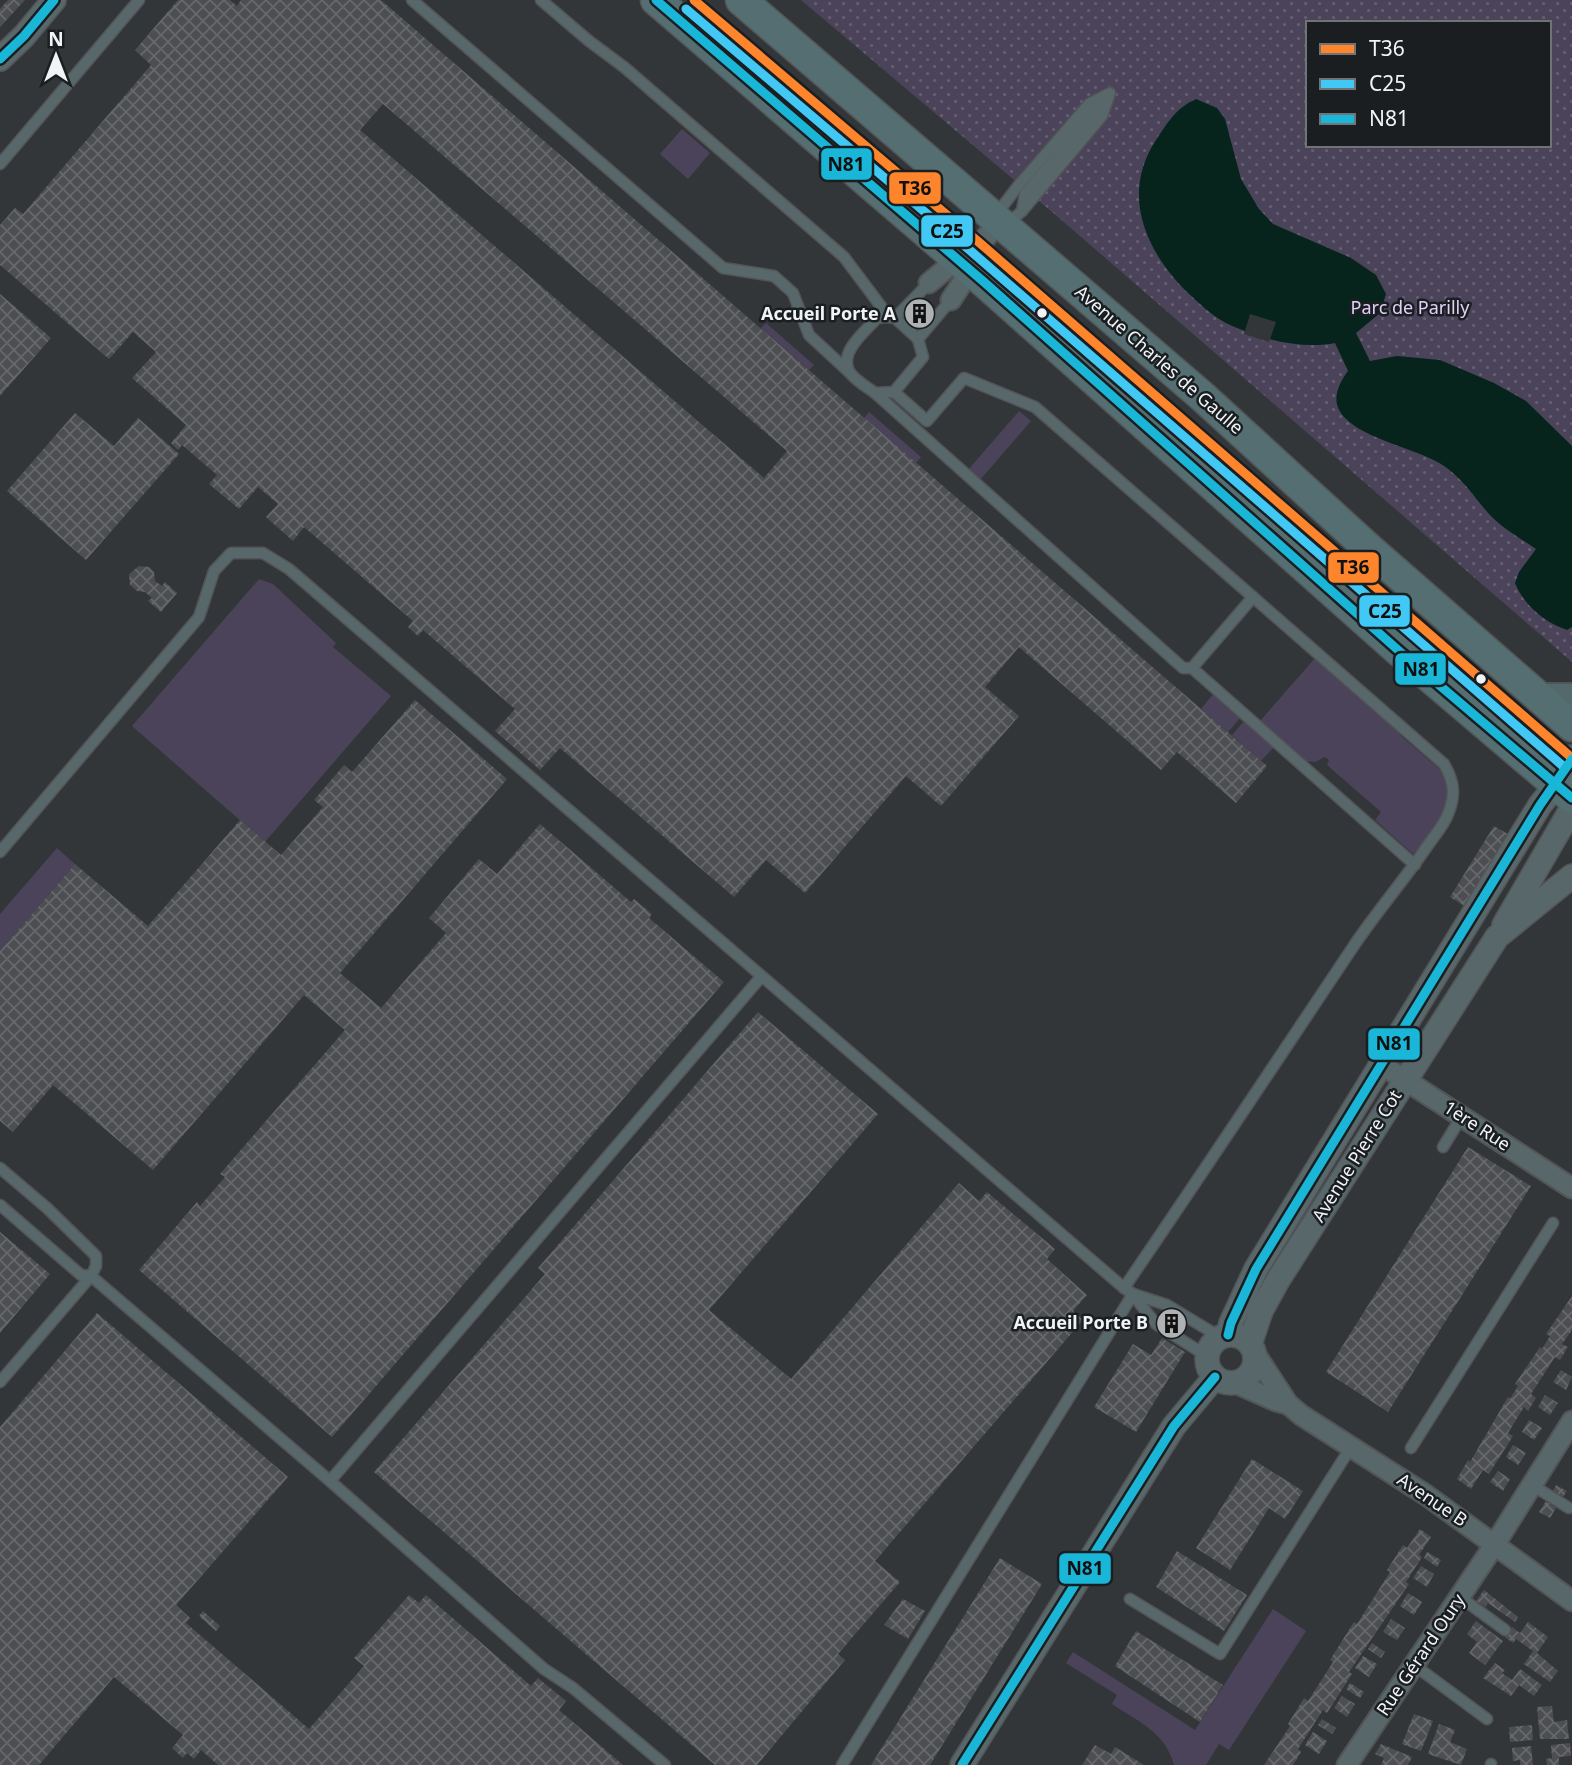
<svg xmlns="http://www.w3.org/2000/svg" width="1572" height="1765" font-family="'Noto Sans',sans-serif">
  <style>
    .grass { fill: #4b4359 }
    .park { fill: url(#park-dots); fill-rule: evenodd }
    .water { fill: #06241b }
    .pier { fill: #333638 }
    .building { fill: url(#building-cross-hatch); fill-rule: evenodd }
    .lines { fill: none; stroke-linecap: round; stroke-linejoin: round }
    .service-casing { stroke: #525456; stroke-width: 13 }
    .minor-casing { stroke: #525456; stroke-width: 23 }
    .tertiary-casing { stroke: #525456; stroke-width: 26 }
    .secondary-casing { stroke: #525456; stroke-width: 30 }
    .primary-casing { stroke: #525456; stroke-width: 33 }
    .service { stroke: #586769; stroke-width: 10 }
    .minor { stroke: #586769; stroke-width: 19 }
    .tertiary { stroke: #586769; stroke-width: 23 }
    .secondary { stroke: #53696b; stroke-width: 26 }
    .primary { stroke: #546e71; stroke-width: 30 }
    .bus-1-casing { stroke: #1b1e20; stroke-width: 14 }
    .bus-2-casing { stroke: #1b1e20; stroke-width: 14 }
    .bus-3-casing { stroke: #1b1e20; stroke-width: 14 }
    .bus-1 { stroke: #ff852c; stroke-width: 9 }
    .bus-2 { stroke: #41c8f4; stroke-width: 9 }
    .bus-3 { stroke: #1ab6d8; stroke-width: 9 }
    .bus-dot { fill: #f0f4f7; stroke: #1b1e20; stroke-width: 2.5 }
    .labels { text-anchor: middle; stroke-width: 5; stroke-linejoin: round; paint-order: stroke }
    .park-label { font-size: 18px; fill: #e0cff9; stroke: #1b1e20 }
    .poi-label { font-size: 18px; font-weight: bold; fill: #f0f4f7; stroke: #1b1e20; text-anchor: end }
    .street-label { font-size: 18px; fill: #f0f4f7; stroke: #1b1e20 }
    .line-badge { stroke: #1b1e20; stroke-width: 2.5 }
    .pale-badge-label { font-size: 19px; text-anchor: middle; font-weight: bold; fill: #111 }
  </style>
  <defs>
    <pattern id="park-dots" width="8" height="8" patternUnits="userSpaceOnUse" patternTransform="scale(1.75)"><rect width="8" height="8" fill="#4b4359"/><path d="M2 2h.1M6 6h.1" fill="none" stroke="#655f72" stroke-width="1.8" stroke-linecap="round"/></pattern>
    <pattern id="building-cross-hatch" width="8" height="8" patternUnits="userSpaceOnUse" patternTransform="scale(1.75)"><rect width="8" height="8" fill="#4c4e51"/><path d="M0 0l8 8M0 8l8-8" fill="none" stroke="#66686b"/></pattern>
  </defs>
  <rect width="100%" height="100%" fill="#333638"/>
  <!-- grass -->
  <g class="grass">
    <path d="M682,129L710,153L688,179L660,154Z"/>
    <path d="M766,323L814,365L809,370L761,328Z"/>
    <path d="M1019,411L1031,421L980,480L968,470Z"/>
    <path d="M869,412L921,457L916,463L864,418Z"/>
    <path d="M259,579L273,584L336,643L333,647L391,696L265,842L132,726Z"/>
    <path d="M1316,657L1402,732L1400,735L1446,775C1457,804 1432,834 1413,854L1375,820L1381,812L1327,765L1329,760L1325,757L1315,762L1306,761L1260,721Z"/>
    <path d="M1214,693L1241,717L1228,732L1201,709Z"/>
    <path d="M1245,720L1275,746L1261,761L1232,735Z"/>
    <path d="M57,848L75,864L0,951V914Z"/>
    <path d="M1273,1609L1306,1631L1229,1750L1219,1744L1206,1765H1174C1165,1732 1139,1722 1112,1704L1117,1695L1066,1663L1073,1652L1195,1730Z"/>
  </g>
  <!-- park -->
  <path class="park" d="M801,0H1572V662L1051,211ZM1308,23H1549V145H1308Z"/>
  <!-- water -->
  <path class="water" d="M1196,99L1217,108L1225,119L1241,179L1259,209L1273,224L1351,258L1376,275L1386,294L1380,313L1356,333L1370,361L1397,356L1440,360L1494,383L1526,401L1572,446V627L1567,630C1544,622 1524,605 1515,583L1519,572L1536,549C1520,538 1503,529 1489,514C1473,496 1462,477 1441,464C1414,448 1365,439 1345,418C1330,403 1337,386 1348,371L1335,343C1300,350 1257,338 1226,323C1212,316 1199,303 1188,293C1146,252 1120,195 1156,140C1169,121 1175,109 1196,99Z"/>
  <!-- pier -->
  <path class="pier" d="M1250,314L1276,322L1269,342L1244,334Z"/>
  <!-- building -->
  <g class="building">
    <path d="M8,0H25L0,27V9Z"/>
    <path d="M178,0H230L237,6L241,0H381L1267,766L1236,803L1177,752L1161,770L1019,647L985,687L1019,716L941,806L906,776L805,893L766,860L734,897L560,748L540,770L495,731L515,709L423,630L418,636L408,627L413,621L304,527L293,541L266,517L278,504L258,487L239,509L209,484L217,475L182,445L178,450L171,443L186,425L132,378L156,352L133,332L109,359L0,265V225L15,208L23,214L151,65L135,50ZM383,104L787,451L764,478L360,130Z"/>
    <path d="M0,294L51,338L0,396Z"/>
    <path d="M921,305L927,311L915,325L908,319Z"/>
    <path d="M75,413L114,446L138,418L179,454L86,560L7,491Z"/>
    <path d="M139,566L149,567L154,572L155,581L162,586L165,582L177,593L161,612L148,601L152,598L145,592L137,591L130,585L129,574Z"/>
    <path d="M415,700L507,779L340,973L381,1008L446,933L429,918L479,859L497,874L540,824L631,902L634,899L652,914L649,918L724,982L332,1437L139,1270L197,1202L200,1206L225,1177L220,1174L345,1030L304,995L153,1170L53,1085L13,1132L0,1121V951L75,864L148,926L240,820L281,855L323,807L314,800L344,765L352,772Z"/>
    <path d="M1494,826L1511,836L1466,907L1450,897Z"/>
    <path d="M758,1012L878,1114L709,1310L791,1379L959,1183L979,1201L987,1192L1055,1249L1047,1259L1087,1295L1073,1311L1083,1320L875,1561L900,1582L838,1654L845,1660L757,1765H715L374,1472L545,1274L538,1268Z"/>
    <path d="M1468,1147L1531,1186L1388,1412L1326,1372Z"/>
    <path d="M0,1232L50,1274L0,1333Z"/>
    <path d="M1572,1296V1330L1562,1344L1568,1347L1560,1360L1555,1357L1531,1394L1536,1398L1528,1411L1524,1407L1508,1433L1513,1436L1489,1474L1483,1470L1471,1489L1457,1479L1468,1460L1470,1462L1508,1397L1510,1399L1518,1386L1515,1384L1540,1347L1542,1349L1550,1336L1546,1334Z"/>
    <path d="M97,1313L288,1477L176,1605L190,1618L186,1623L309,1729L364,1666L354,1658L409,1595L419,1603L426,1595L531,1686L538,1678L566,1701L559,1710L623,1765H218L201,1750L194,1759L187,1753L183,1758L172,1748L183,1735L114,1677L39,1765H0V1427Z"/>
    <path d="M1162,1338L1185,1352L1136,1432L1094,1407L1133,1344L1151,1355Z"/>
    <path d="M1561,1370L1572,1377L1566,1390L1553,1382Z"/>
    <path d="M1545,1395L1558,1403L1550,1415L1538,1407Z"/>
    <path d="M1529,1420L1542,1428L1534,1440L1522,1432Z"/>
    <path d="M1513,1445L1526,1453L1518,1465L1506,1457Z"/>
    <path d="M1252,1459L1303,1491L1285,1519L1269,1508L1230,1570L1196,1548Z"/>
    <path d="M1498,1471L1510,1479L1503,1491L1490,1482Z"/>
    <path d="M1556,1485L1567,1491L1563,1497L1553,1491Z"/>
    <path d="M1546,1501L1556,1508L1550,1518L1539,1512Z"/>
    <path d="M1420,1529L1431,1537L1419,1555L1422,1557L1406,1582L1409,1584L1349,1672L1352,1674L1327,1713L1323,1710L1298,1749L1301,1752L1293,1765H1264L1290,1726L1288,1724L1304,1698L1308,1701L1333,1662L1330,1660L1354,1622L1357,1624L1390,1572L1387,1570L1403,1545L1407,1548Z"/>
    <path d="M1177,1551L1247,1595L1224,1631L1156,1587Z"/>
    <path d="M1427,1552L1441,1560L1437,1567L1424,1558Z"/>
    <path d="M1000,1558L1042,1584L930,1765H871Z"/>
    <path d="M1421,1566L1434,1574L1427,1587L1413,1578Z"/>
    <path d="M1484,1590L1518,1617L1515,1622L1488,1603L1486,1607L1476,1601Z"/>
    <path d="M1408,1593L1422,1602L1414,1615L1400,1606Z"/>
    <path d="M903,1599L925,1611L908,1639L884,1625Z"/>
    <path d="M203,1611L220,1626L216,1631L199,1616Z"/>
    <path d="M1391,1619L1405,1628L1397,1640L1383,1632Z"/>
    <path d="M1476,1621L1503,1641L1485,1665L1469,1653L1477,1642L1467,1634Z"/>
    <path d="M1528,1622L1548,1637L1537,1653L1558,1671L1550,1682L1524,1664L1533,1651L1516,1639L1513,1643L1505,1637L1512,1627L1520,1633Z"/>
    <path d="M1136,1631L1223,1685L1200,1722L1115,1666Z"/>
    <path d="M1372,1643L1385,1652L1381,1658L1368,1649Z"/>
    <path d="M1363,1656L1377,1664L1369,1677L1355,1668Z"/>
    <path d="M1495,1663L1505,1670L1502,1673L1512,1680L1520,1669L1542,1685L1534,1696L1519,1685L1511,1696L1483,1678Z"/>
    <path d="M1350,1683L1364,1692L1360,1698L1346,1689Z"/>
    <path d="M1342,1696L1355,1704L1347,1717L1334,1708Z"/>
    <path d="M1552,1706L1554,1722L1567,1720L1569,1739H1540L1537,1707Z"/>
    <path d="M1414,1714L1433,1721L1421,1751L1402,1744Z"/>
    <path d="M1322,1719L1336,1728L1332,1734L1318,1725Z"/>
    <path d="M1439,1724L1455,1730L1450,1742L1467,1749L1461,1765L1428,1754Z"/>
    <path d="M1532,1725L1533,1740L1510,1742L1509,1727Z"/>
    <path d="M1313,1732L1327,1741L1319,1754L1305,1745Z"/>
    <path d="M1570,1743L1571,1756L1559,1757V1765H1547L1546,1759L1552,1758L1551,1745Z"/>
    <path d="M1381,1744L1412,1757L1408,1765H1381L1384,1758L1375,1754Z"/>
    <path d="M1095,1745L1111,1754L1115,1747L1144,1765H1082Z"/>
    <path d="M1531,1746L1533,1765H1520V1760L1513,1761L1512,1748Z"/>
  </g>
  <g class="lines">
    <defs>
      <g id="service">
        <path d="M412,0L723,268L774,276L793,293L809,335L849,372"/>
        <path d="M541,0L589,41L624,67L844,257L889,317L895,318L918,339L923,357L894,392L875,393C867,387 853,379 849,371C839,351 866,331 877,318L889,317"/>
        <path d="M694,0L981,244L1479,679L1570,757"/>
        <path d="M1110,93L1102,116L1022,211L1012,220L999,222V211L1018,186L1089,104Z"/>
        <path d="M0,164L139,0"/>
        <path d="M1022,211L1025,194L1105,99"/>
        <path d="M895,318L929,283"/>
        <path d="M918,339L951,300"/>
        <path d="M875,393L1183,668H1192L1253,597L1035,407L964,378L927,421L894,392"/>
        <path d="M1192,668L1415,865"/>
        <path d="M0,852L199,617L214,571L231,553H263L289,569L1124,1288L1133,1294L1167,1305L1220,1337"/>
        <path d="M1443,1147L1462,1116"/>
        <path d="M0,1168L47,1208L96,1256V1266L91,1276L0,1382"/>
        <path d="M0,1205L81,1275L91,1276L330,1481L761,977"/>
        <path d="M1124,1288C1202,1174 1278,1059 1355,944C1378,910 1405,879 1428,845C1435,835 1444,825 1448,814C1456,795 1454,781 1444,764L1253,597"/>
        <path d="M1133,1295L1156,1324L1207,1356"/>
        <path d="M1411,1448L1553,1223"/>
        <path d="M330,1481L544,1669L573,1688L665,1765"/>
        <path d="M1532,1485L1569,1508"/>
        <path d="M1460,1597L1505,1630"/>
        <path d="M1130,1599L1220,1654L1351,1447"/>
        <path d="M1414,1665L1487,1719"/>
        <path d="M842,1765L1133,1294"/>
        <path d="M1491,1765V1764"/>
      </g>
      <g id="minor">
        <path d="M929,283L948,267L963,264L999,222"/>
        <path d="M951,300L964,280L963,264"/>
        <path d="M1382,1065L1572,1188"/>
        <path d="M1254,1352L1288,1404L1301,1415L1426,1495L1572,1601"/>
        <path d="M1233,1382L1276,1401L1288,1404"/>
        <path d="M1347,1765L1495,1544L1572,1421"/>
      </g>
      <g id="tertiary">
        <path d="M0,59L24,36L54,0"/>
        <path d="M1504,925L1572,808"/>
        <path d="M1228,1335L1231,1323L1256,1269L1540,805L1556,785"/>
        <circle cx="1231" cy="1359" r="24"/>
        <path d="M1250,1344L1261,1311L1278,1280L1497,937L1572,876"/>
        <path d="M962,1765L1174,1426L1215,1377"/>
      </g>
      <g id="secondary">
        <path d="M1541,697H1572"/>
        <path d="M1556,785L1572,759"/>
      </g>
      <g id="primary">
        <path d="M656,0L984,282L1398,650L1572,798"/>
        <path d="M741,0L1203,397L1367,547L1572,726"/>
      </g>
    </defs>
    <!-- service casing -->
    <use href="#service" class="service-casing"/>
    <!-- minor casing -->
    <use href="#minor" class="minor-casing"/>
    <!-- tertiary casing -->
    <use href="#tertiary" class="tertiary-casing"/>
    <!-- secondary casing -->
    <use href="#secondary" class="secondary-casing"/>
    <!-- primary casing -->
    <use href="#primary" class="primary-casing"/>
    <!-- service -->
    <use href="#service" class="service"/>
    <!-- minor -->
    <use href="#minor" class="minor"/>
    <!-- tertiary -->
    <use href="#tertiary" class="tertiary"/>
    <!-- secondary -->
    <use href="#secondary" class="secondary"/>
    <!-- primary -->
    <use href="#primary" class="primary"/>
    <defs>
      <path id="bus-1" d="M694,0L981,244L1572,758"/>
      <path id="bus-2" d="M686,9L973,253L1564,767"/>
      <g id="bus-3">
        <path d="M656,0L984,282L1398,650L1572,798"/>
        <path d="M0,59L24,36L54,0"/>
        <path d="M1228,1335L1231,1323L1256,1269L1540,805L1572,759"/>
        <path d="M962,1765L1174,1426L1215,1377"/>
      </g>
    </defs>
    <!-- bus-1 casing -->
    <use href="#bus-1" class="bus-1-casing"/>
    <!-- bus-2 casing -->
    <use href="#bus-2" class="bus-2-casing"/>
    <!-- bus-3 casing -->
    <use href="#bus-3" class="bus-3-casing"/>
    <!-- bus-1 -->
    <use href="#bus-1" class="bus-1"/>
    <!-- bus-2 -->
    <use href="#bus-2" class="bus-2"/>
    <!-- bus-3 -->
    <use href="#bus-3" class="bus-3"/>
  </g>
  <!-- icons -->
  <defs>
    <symbol id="building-disc" viewBox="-11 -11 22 22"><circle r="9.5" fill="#aeb2b4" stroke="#1b1e20"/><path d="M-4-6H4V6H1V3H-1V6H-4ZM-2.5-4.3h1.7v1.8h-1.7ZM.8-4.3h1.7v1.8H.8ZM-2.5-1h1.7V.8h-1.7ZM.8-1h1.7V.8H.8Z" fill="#111"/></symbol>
  </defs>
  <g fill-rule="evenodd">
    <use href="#building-disc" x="902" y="296" width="35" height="35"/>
    <use href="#building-disc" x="1154" y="1306" width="35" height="35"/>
  </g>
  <!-- markers -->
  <g class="bus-dot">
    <circle cx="1042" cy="313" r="6"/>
    <circle cx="1481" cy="679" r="6"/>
  </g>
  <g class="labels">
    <!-- park labels -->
    <g class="park-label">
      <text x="1410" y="314">Parc de Parilly</text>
    </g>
    <!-- poi labels -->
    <g class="poi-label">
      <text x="896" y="320">Accueil Porte A</text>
      <text x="1148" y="1329">Accueil Porte B</text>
    </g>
    <!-- street labels -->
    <g class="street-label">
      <text transform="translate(1159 360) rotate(41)" y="6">Avenue Charles de Gaulle</text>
      <text transform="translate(1477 1126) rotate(33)" y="6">1ère Rue</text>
      <text transform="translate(1357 1156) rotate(-58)" y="6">Avenue Pierre Cot</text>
      <text transform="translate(1432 1500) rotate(34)" y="6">Avenue B</text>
      <text transform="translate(1421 1655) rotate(-56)" y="6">Rue Gérard Oury</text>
    </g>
  </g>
  <g class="line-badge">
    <rect x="820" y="147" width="53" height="34" rx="7" fill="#1ab6d8"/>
    <rect x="888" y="171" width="54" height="34" rx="7" fill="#ff852c"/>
    <rect x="920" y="214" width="54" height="34" rx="7" fill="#41c8f4"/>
    <rect x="1327" y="551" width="53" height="33" rx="7" fill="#ff852c"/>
    <rect x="1358" y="594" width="53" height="34" rx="7" fill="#41c8f4"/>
    <rect x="1394" y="652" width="53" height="34" rx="7" fill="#1ab6d8"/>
    <rect x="1367" y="1027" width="54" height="34" rx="7" fill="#1ab6d8"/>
    <rect x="1058" y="1552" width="54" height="33" rx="7" fill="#1ab6d8"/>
  </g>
  <g class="pale-badge-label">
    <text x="846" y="171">N81</text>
    <text x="915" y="195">T36</text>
    <text x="947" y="238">C25</text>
    <text x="1353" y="574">T36</text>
    <text x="1385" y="618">C25</text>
    <text x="1421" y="676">N81</text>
    <text x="1394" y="1050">N81</text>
    <text x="1085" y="1575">N81</text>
  </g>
  <!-- legend -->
  <rect x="1306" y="21" width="245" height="126" fill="#1b1e20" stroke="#707476" stroke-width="2"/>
  <rect x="1320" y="44" width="35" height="10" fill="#ff852c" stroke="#707476" stroke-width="2"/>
  <text x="1369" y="56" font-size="21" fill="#f0f4f7">T36</text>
  <rect x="1320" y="79" width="35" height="10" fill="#41c8f4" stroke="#707476" stroke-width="2"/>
  <text x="1369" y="91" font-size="21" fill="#f0f4f7">C25</text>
  <rect x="1320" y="114" width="35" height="10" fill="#1ab6d8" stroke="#707476" stroke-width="2"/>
  <text x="1369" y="126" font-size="21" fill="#f0f4f7">N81</text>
  <!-- north arrow -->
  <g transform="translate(56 56)" stroke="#1b1e20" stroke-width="5" paint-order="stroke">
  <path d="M0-5L12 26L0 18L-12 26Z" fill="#f0f4f7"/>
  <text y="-10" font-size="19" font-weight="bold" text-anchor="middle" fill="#f0f4f7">N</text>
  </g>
</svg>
